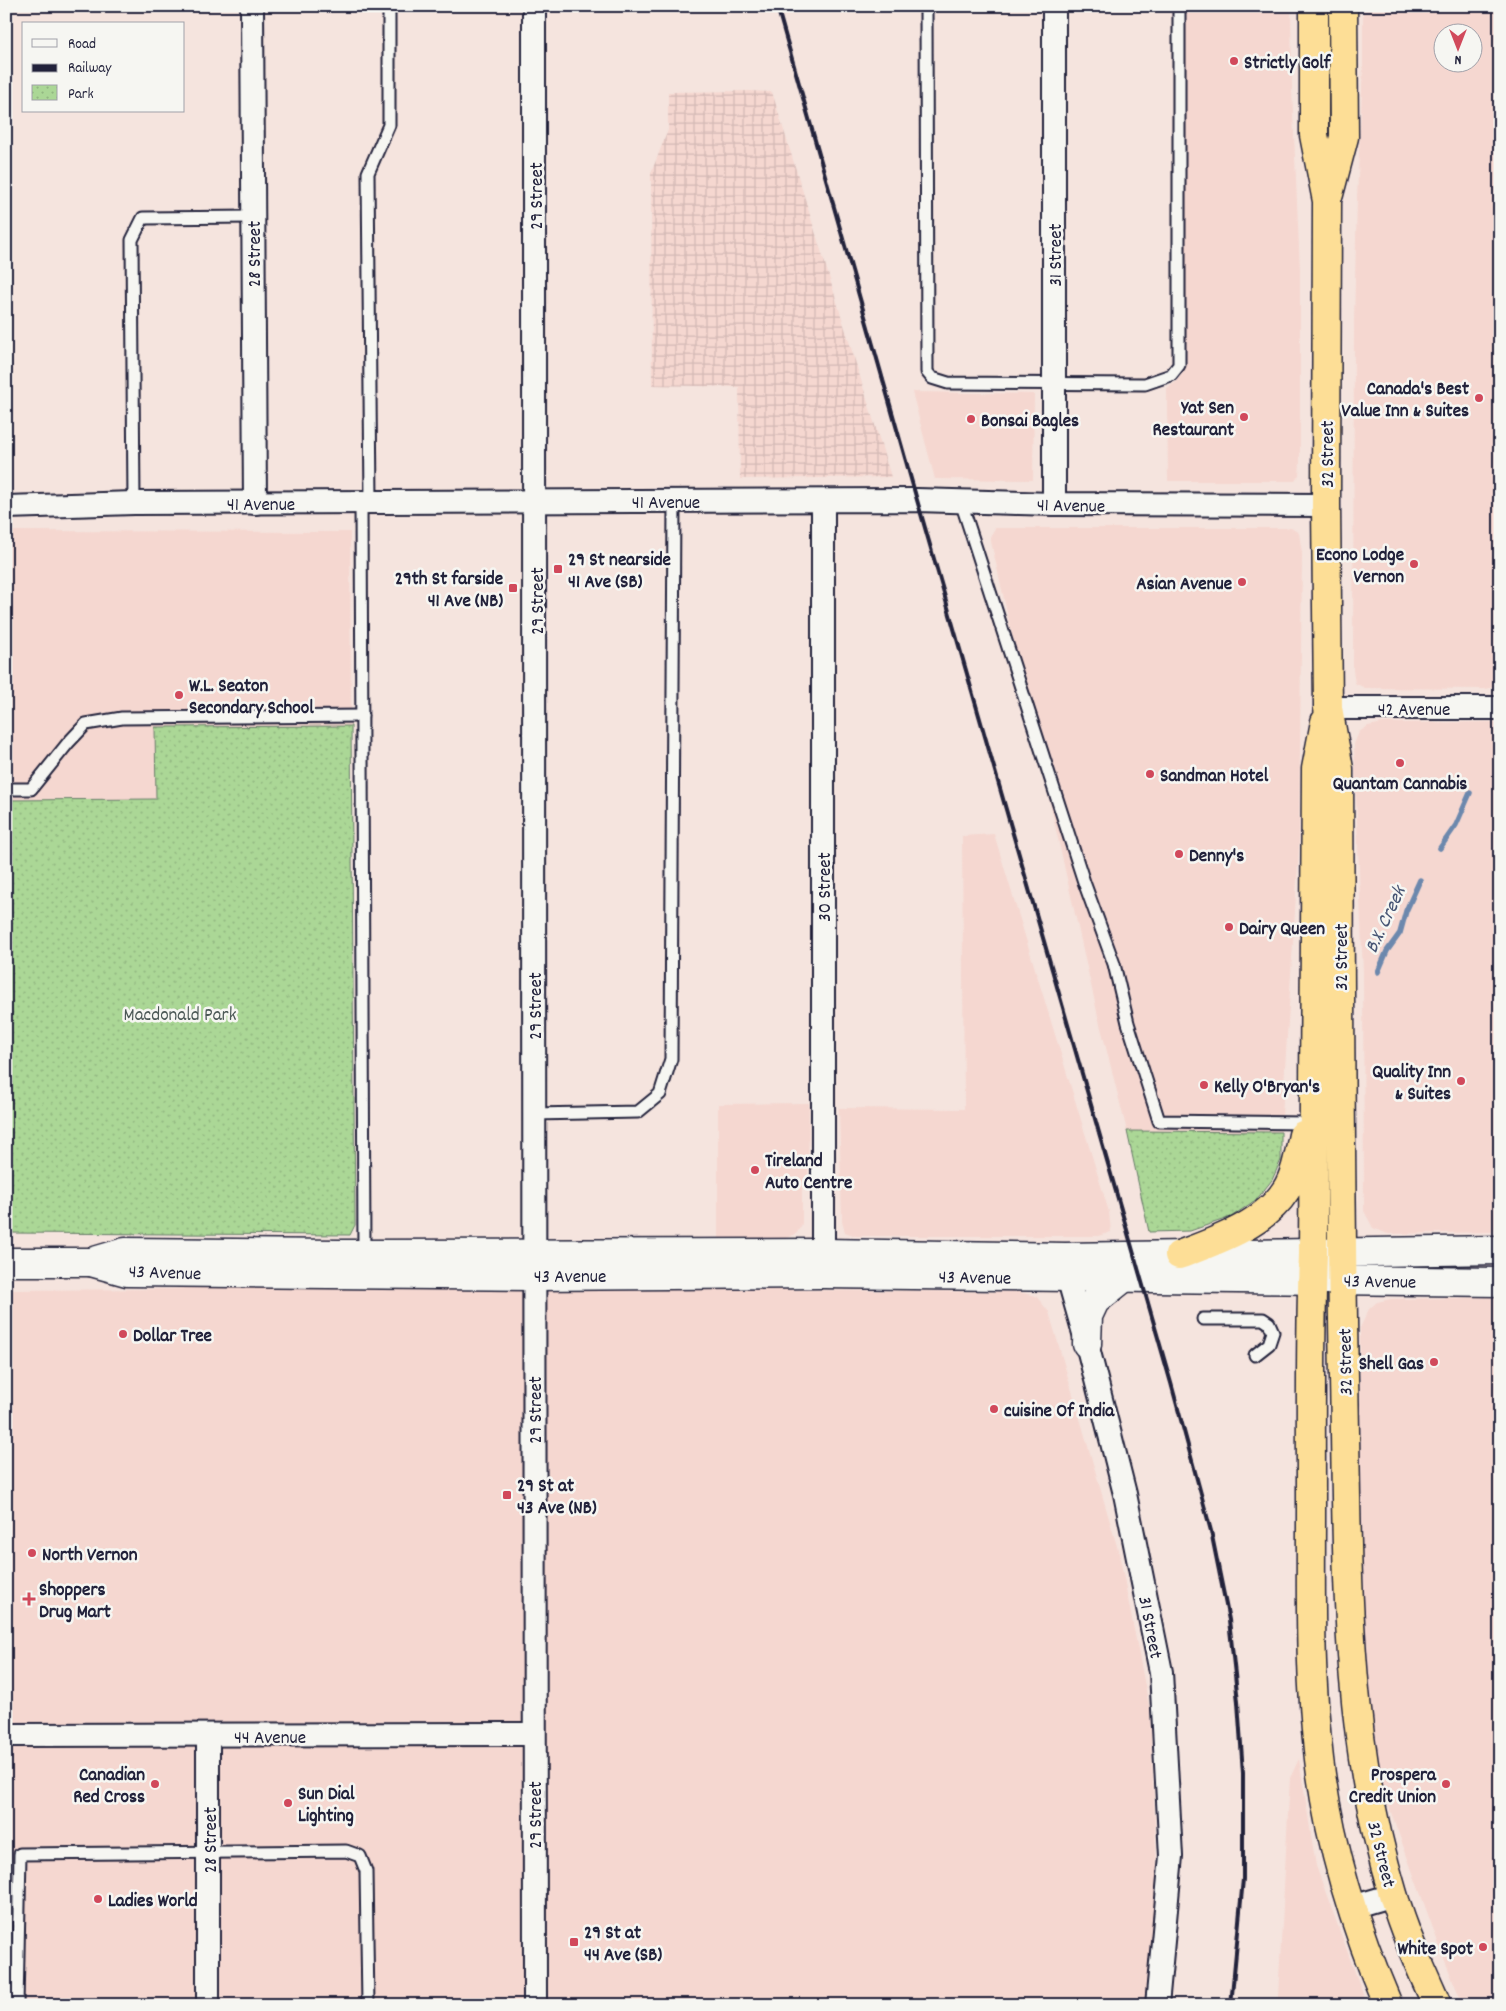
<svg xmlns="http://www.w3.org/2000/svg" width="1506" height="2011" font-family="Dekko,sans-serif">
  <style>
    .built { fill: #f5d7d0; fill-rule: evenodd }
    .industrial { fill: url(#industrial-grid) }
    .park { fill: url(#park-dots); stroke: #667c68 }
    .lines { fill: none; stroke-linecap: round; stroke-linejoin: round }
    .stream { stroke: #6c88ad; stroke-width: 5.5 }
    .service-casing { stroke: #22223b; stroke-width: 15 }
    .minor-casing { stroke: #22223b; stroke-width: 26 }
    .tertiary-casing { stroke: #22223b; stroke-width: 31 }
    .trunk-casing { stroke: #22223b; stroke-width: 31 }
    .service { stroke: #f6f6f2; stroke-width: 11 }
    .minor { stroke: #f6f6f2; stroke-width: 22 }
    .tertiary { stroke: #f6f6f2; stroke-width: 28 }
    .trunk { stroke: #fdde96; stroke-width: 28 }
    .rail { stroke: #22223b; stroke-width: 4 }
    .poi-dot { fill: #d1495b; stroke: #f6f6f2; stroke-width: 2 }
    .labels { text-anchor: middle; stroke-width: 5; stroke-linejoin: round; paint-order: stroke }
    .poi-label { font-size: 19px; font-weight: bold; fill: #22223b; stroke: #f6f6f2; text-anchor: start }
    .street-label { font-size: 19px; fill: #22223b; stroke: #f6f6f2 }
    .park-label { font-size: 19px; fill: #4b5856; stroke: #f6f6f2 }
    .water-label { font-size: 20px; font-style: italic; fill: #475574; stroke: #f6f6f2 }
  </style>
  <defs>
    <pattern id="industrial-grid" width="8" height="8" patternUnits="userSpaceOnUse" patternTransform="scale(1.25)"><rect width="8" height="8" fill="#f5d7d0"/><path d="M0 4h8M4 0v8" fill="none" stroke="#d2b8b4"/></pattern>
    <pattern id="park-dots" width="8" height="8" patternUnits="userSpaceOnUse" patternTransform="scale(1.25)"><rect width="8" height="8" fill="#abd796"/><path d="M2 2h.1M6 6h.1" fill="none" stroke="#93b882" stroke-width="1.8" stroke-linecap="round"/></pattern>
  </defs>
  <rect width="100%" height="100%" fill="#f5e4de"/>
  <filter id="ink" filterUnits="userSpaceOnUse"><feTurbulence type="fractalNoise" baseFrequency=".02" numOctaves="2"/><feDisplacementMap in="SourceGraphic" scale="10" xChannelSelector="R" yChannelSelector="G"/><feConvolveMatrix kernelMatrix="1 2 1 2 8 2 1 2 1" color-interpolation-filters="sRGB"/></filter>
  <g filter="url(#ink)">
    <!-- built -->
    <g class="built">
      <path d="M1185,6H1291L1292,89L1300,270V463L1299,475L1295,481H1168L1167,388L1176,382L1182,374Z"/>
      <path d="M1363,6H1500V685L1486,689L1365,688L1355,683L1353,671L1354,321L1357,198L1363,66ZM1444,32H1474V62H1444Z"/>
      <path d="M912,392L1034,394L1033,480L935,479Z"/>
      <path d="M995,528H1291L1299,533L1302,553L1299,848L1281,1132L1127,1131L1098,1016L990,537Z"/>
      <path d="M6,531L350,532L351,726L156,727V800H6Z"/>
      <path d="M1495,722L1500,727V1222L1492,1232L1388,1234L1373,1228L1364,1211L1363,973L1354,744L1359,732L1368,726L1383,723Z"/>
      <path d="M994,834L1109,1212L1111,1232L1098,1236H856L845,1232L842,1222L839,1108L964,1109L962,836Z"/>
      <path d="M809,1103L808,1185L802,1186V1224L797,1233L784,1239L718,1240V1104Z"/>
      <path d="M228,1285L1019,1292L1036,1296L1049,1312L1119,1553L1150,1711L1161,1962L1149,2005H6V1290L171,1289Z"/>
      <path d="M1500,1297V2005H1463L1443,1956L1384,1793L1372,1724L1360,1562V1328L1369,1309L1377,1302L1391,1299Z"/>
      <path d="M1299,1759L1316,1866L1367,2005H1276L1278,1997L1290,1778Z"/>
    </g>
    <!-- industrial -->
    <path class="industrial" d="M751,91L772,92L891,477L740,479L739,387L652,385L651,173L668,130V92Z"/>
    <!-- park -->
    <g class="park">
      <path d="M351,726L355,1225L350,1235L6,1233V800L156,799L155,727Z"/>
      <path d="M1127,1131L1281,1132V1160L1272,1180L1257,1199L1231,1217L1190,1231L1149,1232Z"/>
    </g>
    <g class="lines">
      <!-- stream -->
      <g class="stream">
        <path d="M1440,848L1456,825L1470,793"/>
        <path d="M1378,972L1387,951L1400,933L1406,911L1420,880"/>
      </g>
      <defs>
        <g id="service">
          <path d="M926,6L927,372L932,378L948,383L1145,384L1171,375L1179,365V6"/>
          <path d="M361,502L364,1254"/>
          <path d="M371,502L368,173L389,125V6"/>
          <path d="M961,502L1084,882L1114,964L1128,1023L1159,1121L1306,1123"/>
          <path d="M134,503L132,240L143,218L253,217"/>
          <path d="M6,789H31L68,743L86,724L122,718L362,716"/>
          <path d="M533,1114L638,1112L660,1094L671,1059L674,501"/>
          <path d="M1203,1319H1263L1269,1323L1273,1332L1269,1344L1255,1355"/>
          <path d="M17,2005L20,1854L346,1851L360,1856L366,1871L368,2005"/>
        </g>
        <g id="minor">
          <path d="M252,6L255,503"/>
          <path d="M534,6C537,672 531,1339 535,2005"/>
          <path d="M823,501V1271"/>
          <path d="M1054,504V6"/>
          <path d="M6,507L134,503L917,500L1054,504L1326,505"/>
          <path d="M1328,708H1500"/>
          <path d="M1066,1260L1068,1277L1087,1344L1125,1494L1161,1672L1171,1856L1157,2005"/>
          <path d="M6,1735L533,1734"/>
          <path d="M1352,1907L1393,1895"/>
          <path d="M208,2005V1736"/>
        </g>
        <g id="tertiary">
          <path d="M6,1262H91L125,1252L341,1254L824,1253L1065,1257L1500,1250"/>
          <path d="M91,1262L127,1272L533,1276L823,1274L1500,1282"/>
          <path d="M1087,1344L1088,1316L1095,1301L1125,1277"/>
        </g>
        <g id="trunk">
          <path d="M1314,6V135L1327,201L1326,505L1328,708L1339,769C1340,972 1340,1175 1344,1378C1348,1550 1342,1727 1393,1894C1404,1932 1421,1969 1437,2005"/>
          <path d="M1329,194L1344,137L1343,6"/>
          <path d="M1325,722L1316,769L1313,1254C1310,1339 1311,1425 1311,1510C1311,1593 1309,1676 1319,1759C1329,1843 1355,1928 1388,2005"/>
          <path d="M1179,1255C1216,1241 1264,1225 1286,1190C1296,1174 1299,1154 1303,1135"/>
        </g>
      </defs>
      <!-- service casing -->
      <use href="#service" class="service-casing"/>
      <!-- minor casing -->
      <use href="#minor" class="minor-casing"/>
      <!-- tertiary casing -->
      <use href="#tertiary" class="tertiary-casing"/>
      <!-- trunk casing -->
      <use href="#trunk" class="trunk-casing"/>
      <!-- service -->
      <use href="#service" class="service"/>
      <!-- minor -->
      <use href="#minor" class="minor"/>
      <!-- tertiary -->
      <use href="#tertiary" class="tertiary"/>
      <!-- trunk -->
      <use href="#trunk" class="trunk"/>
      <!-- rail -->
      <path class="rail" d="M777,6L917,500L1171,1383L1211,1531L1229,1620L1238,1702L1243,1773V1879L1231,2005"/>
    </g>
  </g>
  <!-- markers -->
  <g class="poi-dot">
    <circle cx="1234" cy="61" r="5"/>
    <circle cx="1479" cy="398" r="5"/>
    <circle cx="1244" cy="417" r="5"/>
    <circle cx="971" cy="419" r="5"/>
    <circle cx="1414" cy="564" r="5"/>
    <rect x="553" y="564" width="10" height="10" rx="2.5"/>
    <circle cx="1242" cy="582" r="5"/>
    <rect x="508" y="583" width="10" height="10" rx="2.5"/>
    <circle cx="179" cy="695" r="5"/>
    <circle cx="1400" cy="763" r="5"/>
    <circle cx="1150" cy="774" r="5"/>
    <circle cx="1179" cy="854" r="5"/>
    <circle cx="1229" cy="927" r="5"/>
    <circle cx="1461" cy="1081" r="5"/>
    <circle cx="1204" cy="1085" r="5"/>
    <circle cx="755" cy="1170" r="5"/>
    <circle cx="123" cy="1334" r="5"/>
    <circle cx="1434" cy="1362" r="5"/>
    <circle cx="994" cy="1409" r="5"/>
    <rect x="502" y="1490" width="10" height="10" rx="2.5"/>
    <circle cx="32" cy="1553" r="5"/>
    <path d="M26.5 1591.5h5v5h5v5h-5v5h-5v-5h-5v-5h5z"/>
    <circle cx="155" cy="1784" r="5"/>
    <circle cx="1446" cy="1784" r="5"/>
    <circle cx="288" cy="1803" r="5"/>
    <circle cx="98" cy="1899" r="5"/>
    <rect x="569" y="1937" width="10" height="10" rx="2.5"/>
    <circle cx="1483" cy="1947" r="5"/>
  </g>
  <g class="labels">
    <!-- poi labels -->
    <g class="poi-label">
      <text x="1244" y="68">Strictly Golf</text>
      <text x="1469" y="394" text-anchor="end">Canada's Best<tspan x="1469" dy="22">Value Inn &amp; Suites</tspan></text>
      <text x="1234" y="413" text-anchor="end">Yat Sen<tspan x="1234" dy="22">Restaurant</tspan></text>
      <text x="981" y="426">Bonsai Bagles</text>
      <text x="1404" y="560" text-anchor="end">Econo Lodge<tspan x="1404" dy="22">Vernon</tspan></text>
      <text x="568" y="565">29 St nearside<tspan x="568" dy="22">41 Ave (SB)</tspan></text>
      <text x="503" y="584" text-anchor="end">29th St farside<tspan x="503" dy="22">41 Ave (NB)</tspan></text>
      <text x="1232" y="589" text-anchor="end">Asian Avenue</text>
      <text x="189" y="691">W.L. Seaton<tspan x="189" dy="22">Secondary School</tspan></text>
      <text x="1160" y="781">Sandman Hotel</text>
      <text x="1400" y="789" text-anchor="middle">Quantam Cannabis</text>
      <text x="1189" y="861">Denny's</text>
      <text x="1239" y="934">Dairy Queen</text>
      <text x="1451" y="1077" text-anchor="end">Quality Inn<tspan x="1451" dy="22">&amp; Suites</tspan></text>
      <text x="1214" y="1092">Kelly O'Bryan's</text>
      <text x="765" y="1166">Tireland<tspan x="765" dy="22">Auto Centre</tspan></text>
      <text x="133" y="1341">Dollar Tree</text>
      <text x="1424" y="1369" text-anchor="end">Shell Gas</text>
      <text x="1004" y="1416">cuisine Of India</text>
      <text x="517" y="1491">29 St at<tspan x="517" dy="22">43 Ave (NB)</tspan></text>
      <text x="42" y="1560">North Vernon</text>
      <text x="39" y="1595">Shoppers<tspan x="39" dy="22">Drug Mart</tspan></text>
      <text x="145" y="1780" text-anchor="end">Canadian<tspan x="145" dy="22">Red Cross</tspan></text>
      <text x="1436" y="1780" text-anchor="end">Prospera<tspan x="1436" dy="22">Credit Union</tspan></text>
      <text x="298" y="1799">Sun Dial<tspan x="298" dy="22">Lighting</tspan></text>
      <text x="108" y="1906">Ladies World</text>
      <text x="584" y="1938">29 St at<tspan x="584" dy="22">44 Ave (SB)</tspan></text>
      <text x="1473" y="1954" text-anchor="end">White Spot</text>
    </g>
    <!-- street labels -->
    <g class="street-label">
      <text transform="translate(535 196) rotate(-90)" y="7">29 Street</text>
      <text transform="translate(253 254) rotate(-90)" y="7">28 Street</text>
      <text transform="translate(1054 255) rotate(-90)" y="7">31 Street</text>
      <text transform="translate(1326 454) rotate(-90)" y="7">32 Street</text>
      <text x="666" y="508">41 Avenue</text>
      <text x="261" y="510">41 Avenue</text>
      <text transform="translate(1071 504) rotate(1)" y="7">41 Avenue</text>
      <text transform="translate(536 601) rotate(-90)" y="7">29 Street</text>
      <text x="1414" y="715">42 Avenue</text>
      <text transform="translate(823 887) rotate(-90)" y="7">30 Street</text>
      <text transform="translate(1340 957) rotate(-90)" y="7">32 Street</text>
      <text transform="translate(534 1006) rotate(-90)" y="7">29 Street</text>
      <text transform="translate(165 1271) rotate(2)" y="7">43 Avenue</text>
      <text x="570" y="1282">43 Avenue</text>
      <text transform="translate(975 1276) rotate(1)" y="7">43 Avenue</text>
      <text transform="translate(1380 1280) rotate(1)" y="7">43 Avenue</text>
      <text transform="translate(1344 1362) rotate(-91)" y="7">32 Street</text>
      <text transform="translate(534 1410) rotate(-90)" y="7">29 Street</text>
      <text transform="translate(1152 1627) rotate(79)" y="7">31 Street</text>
      <text x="270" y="1743">44 Avenue</text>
      <text transform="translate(534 1815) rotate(-90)" y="7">29 Street</text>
      <text transform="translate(209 1840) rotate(-90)" y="7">28 Street</text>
      <text transform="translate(1383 1854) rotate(76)" y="7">32 Street</text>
    </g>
    <!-- park labels -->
    <g class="park-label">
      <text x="180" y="1020">Macdonald Park</text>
    </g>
    <!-- water labels -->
    <g class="water-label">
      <text transform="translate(1384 919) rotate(-65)" y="7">B.X. Creek</text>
    </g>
  </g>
  <!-- margin -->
  <rect width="1506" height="2011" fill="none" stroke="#f6f6f2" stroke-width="25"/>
  <rect x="12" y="12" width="1481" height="1986" fill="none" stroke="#22223b" stroke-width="2" filter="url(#ink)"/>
  <!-- legend -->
  <rect x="22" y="22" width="162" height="90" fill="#f6f6f2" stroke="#a1a1a9"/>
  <rect x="32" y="39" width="25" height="8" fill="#f6f6f2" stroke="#a1a1a9"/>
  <text x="68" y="48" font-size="15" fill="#22223b">Road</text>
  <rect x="32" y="64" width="25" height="8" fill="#22223b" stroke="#a1a1a9"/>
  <text x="68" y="72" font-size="15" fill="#22223b">Railway</text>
  <rect x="32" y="85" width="25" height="15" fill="url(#park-dots)" stroke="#a1a1a9"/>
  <text x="68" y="98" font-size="15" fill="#22223b">Park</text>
  <!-- north arrow -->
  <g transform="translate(1458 48) rotate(180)"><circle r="24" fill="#f6f6f2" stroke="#a1a1a9"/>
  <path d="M0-4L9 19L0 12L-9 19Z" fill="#d1495b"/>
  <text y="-8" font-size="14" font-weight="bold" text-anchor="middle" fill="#22223b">N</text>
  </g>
</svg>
